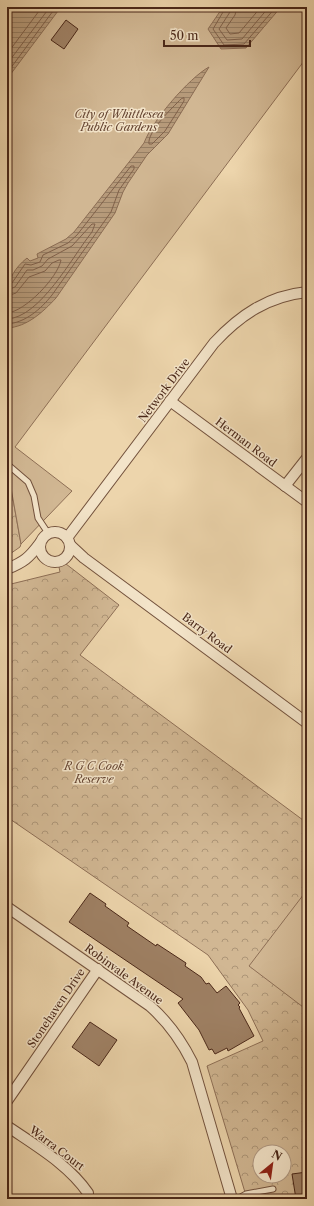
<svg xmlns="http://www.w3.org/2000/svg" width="314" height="1206" font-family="'Libre Caslon Text',serif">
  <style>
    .park { fill: url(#park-crowns); stroke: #8e6f56; fill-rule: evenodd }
    .garden { fill: #d1b793; stroke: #8e6f56 }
    .water { fill: url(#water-rules); stroke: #8b6c53 }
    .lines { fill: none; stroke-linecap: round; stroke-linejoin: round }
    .shore { stroke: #806049; stroke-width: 1 }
    .building { fill: #9f8165; stroke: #4a2718 }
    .lane-casing { stroke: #73523d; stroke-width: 7 }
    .street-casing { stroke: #73523d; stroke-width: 12 }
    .lane { stroke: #f3e4c9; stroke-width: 5 }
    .street { stroke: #f3e4c9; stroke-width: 10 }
    .labels { text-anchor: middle; stroke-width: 3; stroke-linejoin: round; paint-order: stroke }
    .park-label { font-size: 11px; font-style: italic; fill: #654431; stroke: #f3e4c9 }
    .street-label { font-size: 11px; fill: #4a2718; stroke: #f3e4c9 }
  </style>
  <defs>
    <pattern id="park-crowns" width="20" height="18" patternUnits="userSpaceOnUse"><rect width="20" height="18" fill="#d1b793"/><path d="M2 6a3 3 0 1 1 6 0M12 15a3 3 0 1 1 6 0" fill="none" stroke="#ac9577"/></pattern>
    <pattern id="water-rules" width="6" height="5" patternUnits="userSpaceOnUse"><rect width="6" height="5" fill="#b69a7a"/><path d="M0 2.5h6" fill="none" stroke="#967e63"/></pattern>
  </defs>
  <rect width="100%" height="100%" fill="#edd5ac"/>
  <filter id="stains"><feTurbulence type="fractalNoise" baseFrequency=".005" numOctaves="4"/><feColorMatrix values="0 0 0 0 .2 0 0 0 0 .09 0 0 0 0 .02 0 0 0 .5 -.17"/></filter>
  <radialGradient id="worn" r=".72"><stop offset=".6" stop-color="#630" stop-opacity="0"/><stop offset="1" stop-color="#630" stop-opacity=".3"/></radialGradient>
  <!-- park -->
  <g class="park">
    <path d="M7,485L11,488L21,544L20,547L7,556Z"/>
    <path d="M57,557L119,605L80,655L307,823V1199H247L207,1066L263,1041L248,1010L208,955L7,817V585L60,572ZM260,1152H284V1176H260Z"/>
  </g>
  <!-- garden -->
  <g class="garden">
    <path d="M7,7H307V57L15,447L72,491L21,544L11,488L7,485Z"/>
    <path d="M307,890V1010L249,966Z"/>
  </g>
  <!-- water -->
  <g class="water">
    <path d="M7,7H61L7,79Z"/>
    <path d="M223,7H281L246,48L221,49L208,29Z"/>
    <path d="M209,67L168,134L147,155L128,183L123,192L115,213L56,298C43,312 27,327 7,328C7,299 2,278 27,258L30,261L38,258L37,254L66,239L74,232L144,143C152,121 189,78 209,67Z"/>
  </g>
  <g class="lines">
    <!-- shore -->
    <g class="shore">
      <path d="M226,7L213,29L224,45L244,44L276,7"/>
      <path d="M231,7L230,12L219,29L227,40L242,39L269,7"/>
      <path d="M237,7L235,15L226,28L230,34L239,33L261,7"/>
      <path d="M7,54L42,7"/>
      <path d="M7,64L50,7"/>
      <path d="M7,73L56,7"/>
      <path d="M184,98V101L165,131L152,144H149C147,132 172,108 181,99Z"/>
      <path d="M7,285L12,283L25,264L31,265L40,262L43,255L68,243L77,235L131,166H134V169L119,190L111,212L52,295C41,309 25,323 7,324"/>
      <path d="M7,290L15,287L27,270H33L42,266L48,259L72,246L92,224H95L92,232C72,257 40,318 7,319"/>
      <path d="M7,296L16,293L29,277L45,271L52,263L59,260H61C58,277 25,312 7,313"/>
    </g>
  </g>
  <!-- building -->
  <g class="building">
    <path d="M66,20L78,29L64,49L51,40Z"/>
    <path d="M90,893L106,904L105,906L129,923L127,926L156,946L157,944L186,963L185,966L201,977L206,984L209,983L217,993L226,986L240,1003L238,1005L240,1007L239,1008L254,1036L228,1051L227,1048L215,1054L212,1049L209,1050L199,1030L178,1003L183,999L69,922Z"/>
    <path d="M90,1022L117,1040L99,1066L72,1047Z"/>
    <path d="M307,1172V1199H296L292,1174Z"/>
  </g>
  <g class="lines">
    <defs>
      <g id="lane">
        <path d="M7,464L28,482L34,496L38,518L48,533"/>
        <path d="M237,1199L246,1194L273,1189"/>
        <path d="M269,1199L275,1198"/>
      </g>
      <g id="street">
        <path d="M170,401L307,502"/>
        <path d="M285,486L307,458"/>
        <circle cx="55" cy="547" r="15"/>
        <path d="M67,538L214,343C240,315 268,296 307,292"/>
        <path d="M70,545L84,558L307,723"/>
        <path d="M7,569C24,562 29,558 40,543"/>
        <path d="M7,907L150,1006C168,1022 181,1040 192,1062L232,1199"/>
        <path d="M7,1101L98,969"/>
        <path d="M7,1126C36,1146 68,1164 88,1193"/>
      </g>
    </defs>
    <!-- lane casing -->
    <use href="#lane" class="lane-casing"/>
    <!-- street casing -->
    <use href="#street" class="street-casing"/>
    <!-- lane -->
    <use href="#lane" class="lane"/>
    <!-- street -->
    <use href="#street" class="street"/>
  </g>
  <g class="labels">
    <!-- park labels -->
    <g class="park-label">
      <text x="119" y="118">City of Whittlesea<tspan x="119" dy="13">Public Gardens</tspan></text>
      <text x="94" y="770">R G C Cook<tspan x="94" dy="13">Reserve</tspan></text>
    </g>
    <!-- street labels -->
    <g class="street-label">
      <text transform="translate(164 390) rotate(-53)" y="4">Network Drive</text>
      <text transform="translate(246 442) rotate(37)" y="4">Herman Road</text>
      <text transform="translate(207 633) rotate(37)" y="4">Barry Road</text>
      <text transform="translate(124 974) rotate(36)" y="4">Robinvale Avenue</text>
      <text transform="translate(56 1008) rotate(-56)" y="4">Stonehaven Drive</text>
      <text transform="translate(57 1148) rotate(37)" y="4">Warra Court</text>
    </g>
  </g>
  <!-- margin -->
  <rect width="314" height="1206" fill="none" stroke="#edd5ac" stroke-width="24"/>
  <rect x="8" y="8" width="298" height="1190" fill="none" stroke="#4a2718" stroke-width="2"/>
  <rect x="12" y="12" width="290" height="1182" fill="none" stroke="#4a2718"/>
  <!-- north arrow -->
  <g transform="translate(272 1164) rotate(29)"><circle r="19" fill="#f3e4c9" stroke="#af9882"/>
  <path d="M0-3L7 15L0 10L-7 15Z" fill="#8f2418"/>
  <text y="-6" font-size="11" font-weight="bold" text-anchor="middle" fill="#4a2718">N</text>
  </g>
  <!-- scale -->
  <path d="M164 40v6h86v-6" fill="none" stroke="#4a2718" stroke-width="2"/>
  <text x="170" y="40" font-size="12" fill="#4a2718" stroke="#f3e4c9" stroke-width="3" paint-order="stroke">50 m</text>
  <rect width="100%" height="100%" filter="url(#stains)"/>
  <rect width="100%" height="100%" fill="url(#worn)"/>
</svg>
